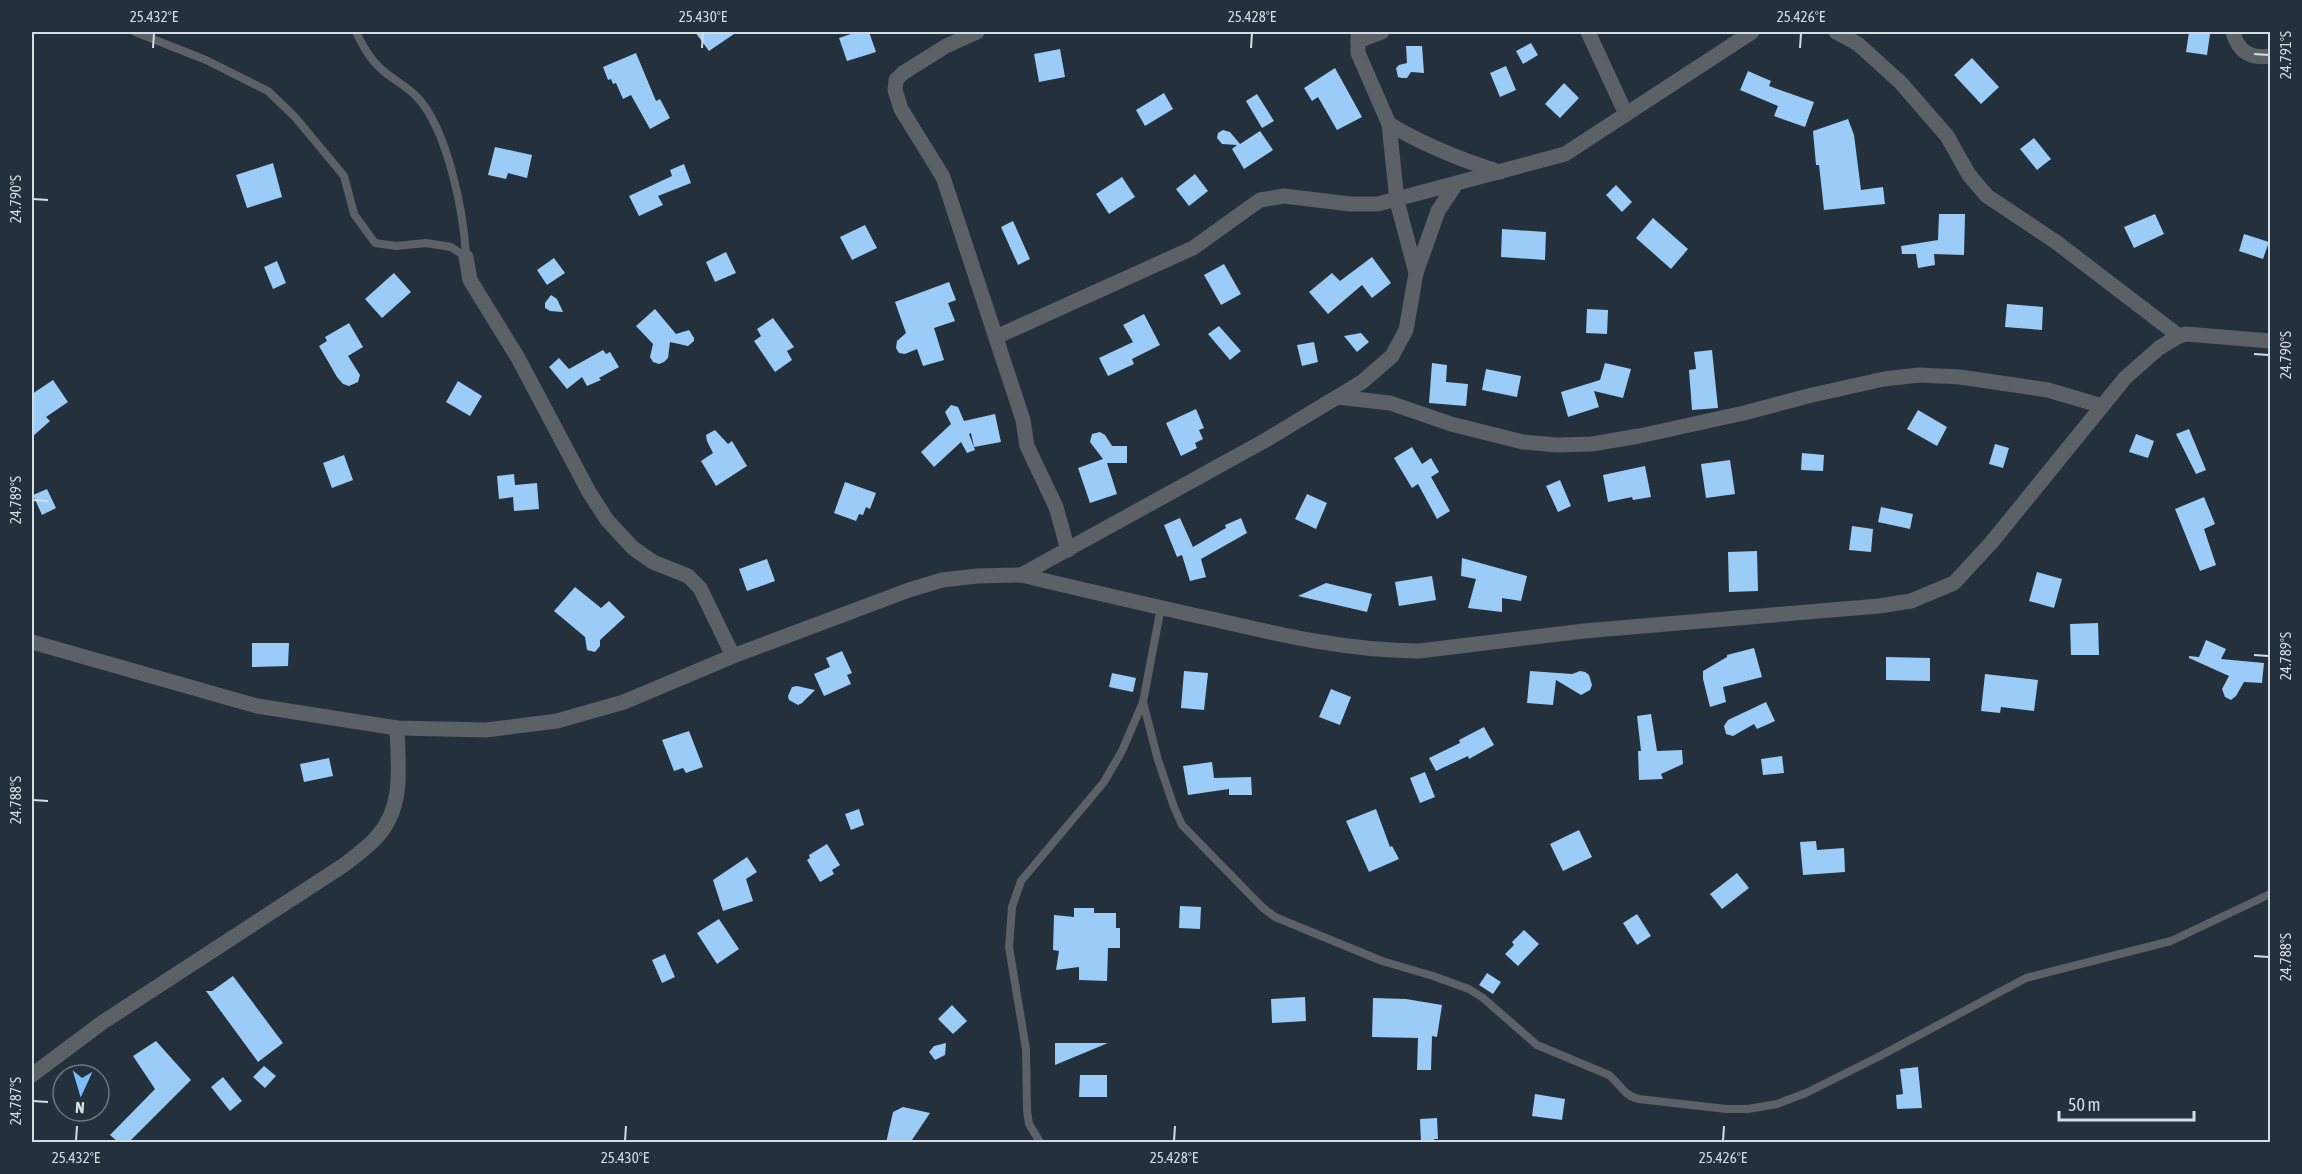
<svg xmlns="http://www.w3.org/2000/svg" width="2302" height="1174" font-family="'Asap Condensed',sans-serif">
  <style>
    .building { fill: #9bccf8 }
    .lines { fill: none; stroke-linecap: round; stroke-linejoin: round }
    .lane { stroke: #5b6166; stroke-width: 8 }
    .street { stroke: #5b6166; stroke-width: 15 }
    .ticks { fill: none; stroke: #d5dde4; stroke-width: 2 }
    .neatline { fill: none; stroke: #d5dde4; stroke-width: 2 }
    .ticks-label { font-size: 15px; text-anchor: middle; fill: #d5dde4 }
  </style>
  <rect width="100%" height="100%" fill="#24303b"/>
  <!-- building -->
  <g class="building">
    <path d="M695,32H737L709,51Z"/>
    <path d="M857,32H869L876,52L847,61L839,38Z"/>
    <path d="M2189,32L2210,34L2207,55L2186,52Z"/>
    <path d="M1531,43L1538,55L1523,64L1516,51Z"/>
    <path d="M1406,46H1422L1424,73L1411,72L1407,78H1402L1398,77L1396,68L1399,65L1407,63Z"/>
    <path d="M1060,49L1065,77L1039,82L1034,54Z"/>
    <path d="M636,53L656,101L660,99L670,118L650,129L631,95L623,99L616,83L613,84L611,79L608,80L603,67Z"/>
    <path d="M1972,58L1999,87L1981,104L1954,75Z"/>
    <path d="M1506,66L1516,90L1500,97L1490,73Z"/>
    <path d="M1335,68L1362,117L1337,130L1318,97L1312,101L1304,88Z"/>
    <path d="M1748,71L1771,81L1769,86L1814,102L1805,127L1774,116L1778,106L1740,90Z"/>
    <path d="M1564,83L1579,98L1560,118L1545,104Z"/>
    <path d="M1164,93L1173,109L1145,126L1136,110Z"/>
    <path d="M1257,94L1274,121L1262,128L1246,101Z"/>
    <path d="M1848,119L1854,135L1861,190L1883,187L1885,204L1824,210L1819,165H1816L1813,131Z"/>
    <path d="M1223,130L1230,132L1240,144L1260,131L1273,150L1244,169L1232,149L1237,145L1222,144L1217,138L1218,133Z"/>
    <path d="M2034,138L2051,159L2037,170L2020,149Z"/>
    <path d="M495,147L532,155L527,178L508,173L506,179L488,175Z"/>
    <path d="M273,163L282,197L247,208L236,175Z"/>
    <path d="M684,164L691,183L658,196L663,205L639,216L629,196L672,176L670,170Z"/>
    <path d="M1195,174L1208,191L1189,206L1176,189Z"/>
    <path d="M1122,177L1135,197L1109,214L1096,194Z"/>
    <path d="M1616,185L1632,202L1622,212L1606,195Z"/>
    <path d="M1939,214H1965L1964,255L1934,254L1935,265L1918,268L1916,254H1902L1901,246L1938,240Z"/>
    <path d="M2155,214L2164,234L2134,248L2124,227Z"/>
    <path d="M1653,218L1688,249L1671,269L1636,238Z"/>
    <path d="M1013,221L1030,259L1018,265L1001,227Z"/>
    <path d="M865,225L877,248L852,260L840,237Z"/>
    <path d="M1502,229L1546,232L1545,260L1501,257Z"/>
    <path d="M2244,234L2269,242L2263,259L2239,251Z"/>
    <path d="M726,252L736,273L715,282L706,262Z"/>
    <path d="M1372,257L1391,283L1372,298L1362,285L1328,314L1309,292L1332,273L1340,281Z"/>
    <path d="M554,258L565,273L547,285L537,270Z"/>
    <path d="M277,261L286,283L273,289L264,267Z"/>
    <path d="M1224,264L1241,294L1221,305L1204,275Z"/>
    <path d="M394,273L411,292L382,318L365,299Z"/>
    <path d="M949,282L956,300L948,303L955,321L934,328L944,360L923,366L917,349L905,354L899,353L896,348L897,341L906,333L895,302Z"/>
    <path d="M551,295L557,299L563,312L550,311L545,308V303Z"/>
    <path d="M2007,304L2043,307L2042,330L2005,327Z"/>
    <path d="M655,309L676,334L689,330L694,338V341L688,346L670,342L668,358L664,362L659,364L653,362L650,357L653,344L636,326Z"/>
    <path d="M1587,309L1608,310L1607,334L1586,333Z"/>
    <path d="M1144,314L1160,345L1132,359L1134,364L1108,376L1099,358L1133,342L1123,325Z"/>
    <path d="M773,318L794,347L787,351L792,360L775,372L754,341L761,336L757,329Z"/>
    <path d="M349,323L363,347L348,356L360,375L358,382L349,386L343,384L337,377L319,346L327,341L325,337Z"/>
    <path d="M1219,326L1241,351L1230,360L1208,334Z"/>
    <path d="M1361,333L1369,342L1357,352L1344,336Z"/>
    <path d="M1314,342L1318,362L1302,366L1297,345Z"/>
    <path d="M603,350L606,354L610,352L619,367L599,378L601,380L587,386L582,377L567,389L549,367L559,358L569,369Z"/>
    <path d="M1712,350L1718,408L1692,410L1689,370L1696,369L1694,352Z"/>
    <path d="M1432,363L1447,365L1446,382L1468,384L1466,406L1429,403Z"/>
    <path d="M1605,363L1631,369L1623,398L1594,391L1599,407L1568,417L1561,392L1600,380Z"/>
    <path d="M1486,369L1521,376L1517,397L1482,390Z"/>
    <path d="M53,380L68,402L46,417L50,421L32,437V394Z"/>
    <path d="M458,381L482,396L470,416L446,402Z"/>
    <path d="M951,405L958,407L964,421L995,414L1001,442L974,447L971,433L969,434L975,450L967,453L961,442L934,467L921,452L951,424L945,412Z"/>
    <path d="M1196,409L1204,428L1199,430L1203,439L1195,443L1197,448L1181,456L1166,423Z"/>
    <path d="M1918,410L1947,427L1937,446L1907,429Z"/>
    <path d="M2189,429L2206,470L2196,474L2176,434Z"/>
    <path d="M715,430L728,444L732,441L747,466L716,486L701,461L713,453L707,441L706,435Z"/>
    <path d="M1100,432L1105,435L1112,446H1127V463H1107L1117,494L1090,503L1078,468L1103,459L1090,442L1092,434Z"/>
    <path d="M2136,434L2154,441L2148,458L2129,452Z"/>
    <path d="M1995,444L2009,448L2003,468L1989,464Z"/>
    <path d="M1412,447L1422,464L1431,458L1439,472L1431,477L1450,511L1437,519L1418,484L1412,488L1394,458Z"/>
    <path d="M1802,453L1824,455L1823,471L1801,470Z"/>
    <path d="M344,455L353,480L332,488L323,463Z"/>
    <path d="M1730,460L1735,494L1706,498L1701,464Z"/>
    <path d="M1645,466L1651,497L1633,500L1632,497L1608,502L1603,475Z"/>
    <path d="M514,474L515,485L537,483L539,509L514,511L513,497L499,499L497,476Z"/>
    <path d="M1560,480L1571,506L1558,512L1546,486Z"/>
    <path d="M845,482L876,493L870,509L866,507L863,515L859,514L856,521L834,513Z"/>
    <path d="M47,489L56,508L42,515L33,495Z"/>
    <path d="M1307,494L1327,503L1316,529L1295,519Z"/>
    <path d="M2204,497L2215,524L2204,529L2216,565L2200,571L2175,509Z"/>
    <path d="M1881,507L1913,514L1910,529L1878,522Z"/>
    <path d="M1180,518L1193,547L1226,528L1225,525L1241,518L1247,533L1201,559L1206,577L1190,581L1182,555L1177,557L1164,525Z"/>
    <path d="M1852,526L1873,529L1871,552L1849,550Z"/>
    <path d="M1757,551L1758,591L1729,592L1728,552Z"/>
    <path d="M1462,558L1527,576L1521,601L1502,598V612L1468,608L1476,579L1461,576Z"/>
    <path d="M767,559L775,581L747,591L739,569Z"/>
    <path d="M2037,572L2062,579L2054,608L2029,601Z"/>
    <path d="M1432,576L1436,600L1399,606L1395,582Z"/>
    <path d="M1326,583L1372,594L1367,612L1298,596Z"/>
    <path d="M575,587L601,608L609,601L625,617L600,640V646L595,652L587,650L585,637L554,611Z"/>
    <path d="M2098,623L2099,655H2071L2070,624Z"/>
    <path d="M2206,640L2226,649L2221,659L2264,663L2262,683L2244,682L2236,696L2231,700L2225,697L2222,689L2229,676L2189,658V656L2199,657Z"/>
    <path d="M252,643H289L288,666L252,667Z"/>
    <path d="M1754,648L1762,677L1723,687L1726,702L1710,707L1703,679V671L1727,657V655Z"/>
    <path d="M842,651L852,673L847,675L851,684L824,696L814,674L830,667L826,658Z"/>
    <path d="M1886,657L1930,658V681L1886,680Z"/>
    <path d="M1184,671L1208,673L1204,710L1181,708Z"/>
    <path d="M1530,671L1572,674L1580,671L1585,672L1589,675L1592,685L1590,690L1581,695L1556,680L1553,705L1527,703Z"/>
    <path d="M1112,673L1136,678L1133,692L1109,687Z"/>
    <path d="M1985,674L2038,680L2034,711L2001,707L2000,713L1981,711Z"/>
    <path d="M797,686L815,690L802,703L798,705L789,700L788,696L792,687Z"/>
    <path d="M1331,689L1351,697L1340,725L1319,717Z"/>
    <path d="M1766,702L1775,721L1757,729L1754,724L1733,736L1726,734L1724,726L1728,720Z"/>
    <path d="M1651,714L1657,751L1682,750L1683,764L1661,774L1663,779L1639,780L1638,751H1641L1637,716Z"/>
    <path d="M1484,727L1494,745L1469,759L1468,756L1436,771L1429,758L1460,743L1459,740Z"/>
    <path d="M689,731L703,767L686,773L683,768L674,771L662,740Z"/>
    <path d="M1782,756L1784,773L1763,775L1761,759Z"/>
    <path d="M329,758L333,776L304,782L300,764Z"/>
    <path d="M1212,762L1214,778L1251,777L1252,795H1229V789L1188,795L1183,766Z"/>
    <path d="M1425,772L1435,797L1420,803L1410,778Z"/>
    <path d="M859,809L864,825L851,830L845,814Z"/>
    <path d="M1376,809L1390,847L1392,846L1399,859L1369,872L1346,821Z"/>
    <path d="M1579,830L1592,857L1563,871L1550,844Z"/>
    <path d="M1816,841L1817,850L1844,848L1845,872L1803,875L1800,842Z"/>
    <path d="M827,844L840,865L832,870L834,874L820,882L807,860L810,858L809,855Z"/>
    <path d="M747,857L757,872L746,879L753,901L723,911L713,880Z"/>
    <path d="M1737,873L1749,888L1722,909L1710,894Z"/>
    <path d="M1180,906L1201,907L1200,929L1179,928Z"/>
    <path d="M1074,908H1094V913H1116V928H1120V948H1108L1107,981L1079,980V967L1056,970L1059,951L1053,950L1054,915L1074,917Z"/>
    <path d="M1637,914L1651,936L1637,945L1623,923Z"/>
    <path d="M719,919L739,949L717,964L697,933Z"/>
    <path d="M1524,930L1539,944L1518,966L1505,954L1514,945L1512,942Z"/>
    <path d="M665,954L675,977L662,983L652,960Z"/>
    <path d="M1487,973L1501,982L1493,994L1479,985Z"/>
    <path d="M233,976L283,1043L258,1062L206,991H212Z"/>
    <path d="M1305,997L1306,1021L1272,1023L1271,999Z"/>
    <path d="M1373,998L1406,999L1442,1005L1437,1037L1432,1036L1431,1070H1417L1418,1038L1372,1037Z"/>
    <path d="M952,1005L967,1021L953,1034L938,1019Z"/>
    <path d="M156,1041L191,1080L128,1143H119L110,1135L155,1089L133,1056Z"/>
    <path d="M946,1043L945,1055L935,1060L929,1052L934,1046Z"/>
    <path d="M1055,1043H1108L1055,1065Z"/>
    <path d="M264,1066L276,1076L265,1088L253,1077Z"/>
    <path d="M1918,1067L1922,1108L1897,1109L1896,1095L1903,1094L1900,1069Z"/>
    <path d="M1080,1075H1107V1097H1079Z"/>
    <path d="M223,1077L242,1101L230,1111L211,1087Z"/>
    <path d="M1535,1094L1565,1099L1562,1120L1532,1116Z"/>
    <path d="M903,1107L930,1113L910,1143H886L893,1112Z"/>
    <path d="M1437,1118L1438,1139H1434L1435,1143H1421L1420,1119Z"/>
  </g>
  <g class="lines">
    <!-- lane -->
    <g class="lane">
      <path d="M135,32L206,60L268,91L295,117L344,176L354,214L375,243L396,246L426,243L451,247L466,257"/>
      <path d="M356,32C363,46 369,58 381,69C392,79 407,86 417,97C448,130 464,214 466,257"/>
      <path d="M1143,702L1158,760L1174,807L1182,825L1262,907L1275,917L1382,961L1433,976L1469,989L1483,998L1537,1045L1609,1075C1620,1084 1624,1096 1639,1099L1726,1109H1748L1777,1104L1806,1093L1880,1056L2026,978L2171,941L2270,894"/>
      <path d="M1040,1142L1029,1124L1027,1111L1026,1049L1009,947L1012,907L1021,881L1104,782L1122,751L1143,702L1161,607"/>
    </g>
    <!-- street -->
    <g class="street">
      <path d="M977,32L946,46L903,73L896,80L895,90L901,109L943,177L1023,420L1027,446L1056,507L1068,550"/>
      <path d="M1588,32L1626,114"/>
      <path d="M1836,32L1858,44L1901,83L1947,136L1969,175L1987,196L2056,242L2179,336"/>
      <path d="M2233,32C2238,52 2251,59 2270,56"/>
      <path d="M1358,41L1382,32"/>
      <path d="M1389,124C1424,145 1461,160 1500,172"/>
      <path d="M466,257L470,280L518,358L589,492L607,520L633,548L653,562L688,576L700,588L733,656"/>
      <path d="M1416,273L1438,211L1456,184"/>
      <path d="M996,337L1193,248L1260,200L1284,196L1350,204H1378L1565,154L1752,32"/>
      <path d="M1337,397L1390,403L1451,424L1523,442L1556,445L1592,444L1639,436L1744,413L1812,395L1884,379L1919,375L1960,377L2048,390L2102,406"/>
      <path d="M1021,575L1266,440L1362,382L1392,356L1406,330L1416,273L1397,201L1389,124L1358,53V32"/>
      <path d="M32,642L257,706L397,728L486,730L557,721L624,702L733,656L909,590L942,580L977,576L1021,575C1085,590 1148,605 1212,619C1281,635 1348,651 1419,651L1584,631L1879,606L1911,601L1954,583L1991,543L2125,378L2159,348L2179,336L2186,334L2270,341"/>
      <path d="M32,1075L103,1022L344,865C355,856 367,848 376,838C405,807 398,767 397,728"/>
    </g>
  </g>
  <!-- ticks -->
  <path class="ticks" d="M153,48L154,33M702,48L703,33M1251,48L1252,33M1800,48L1801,33M2254,54L2269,55M33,199L48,200M2254,354L2269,355M33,500L48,501M2254,655L2269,656M33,800L48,801M2254,956L2269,957M33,1101L48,1102M76,1141L77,1126M625,1141L626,1126M1174,1141L1175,1126M1723,1141L1724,1126"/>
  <!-- border -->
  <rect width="2302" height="1174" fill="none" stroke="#24303b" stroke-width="66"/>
  <!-- north arrow -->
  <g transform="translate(81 1093) rotate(184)"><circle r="28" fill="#24303b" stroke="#6b757f" stroke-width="1.5"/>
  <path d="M0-4.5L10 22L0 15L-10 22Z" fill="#7cbef9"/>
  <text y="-9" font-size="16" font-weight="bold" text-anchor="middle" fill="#d5dde4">N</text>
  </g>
  <!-- scale -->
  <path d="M2059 1111v9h135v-9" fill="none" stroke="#d5dde4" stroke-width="3"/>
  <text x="2068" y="1111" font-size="18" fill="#d5dde4" stroke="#24303b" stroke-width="4.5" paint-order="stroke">50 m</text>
  <rect x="33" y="33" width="2236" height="1108" class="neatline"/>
  <g class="ticks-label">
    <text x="154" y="22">25.432°E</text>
    <text x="703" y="22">25.430°E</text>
    <text x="1252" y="22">25.428°E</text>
    <text x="1801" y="22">25.426°E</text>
    <text transform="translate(2286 55) rotate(-90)" y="5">24.791°S</text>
    <text transform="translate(16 199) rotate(-90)" y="5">24.790°S</text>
    <text transform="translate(2286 355) rotate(-90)" y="5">24.790°S</text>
    <text transform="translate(16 500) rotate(-90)" y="5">24.789°S</text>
    <text transform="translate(2286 656) rotate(-90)" y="5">24.789°S</text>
    <text transform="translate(16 800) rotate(-90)" y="5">24.788°S</text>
    <text transform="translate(2286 957) rotate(-90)" y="5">24.788°S</text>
    <text transform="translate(16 1101) rotate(-90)" y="5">24.787°S</text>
    <text x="76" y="1163">25.432°E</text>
    <text x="625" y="1163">25.430°E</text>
    <text x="1174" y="1163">25.428°E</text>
    <text x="1723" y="1163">25.426°E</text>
  </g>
</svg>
